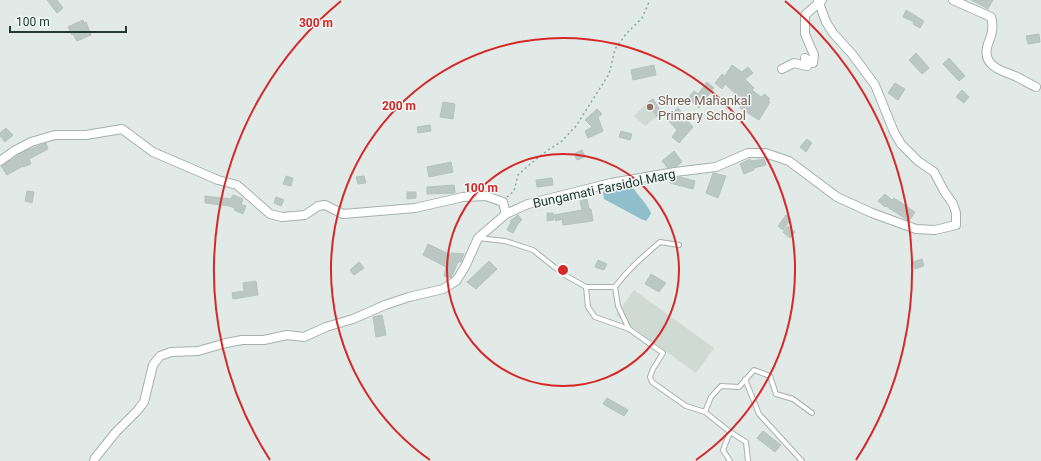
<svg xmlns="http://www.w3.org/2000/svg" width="1041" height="461" font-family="Roboto,sans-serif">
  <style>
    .built { fill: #cfdad5 }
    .water { fill: #8ebfca }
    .building { fill: #bac7c2; stroke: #b4c3bd }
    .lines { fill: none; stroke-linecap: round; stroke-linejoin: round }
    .lane-casing { stroke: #a4b1ad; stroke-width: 6 }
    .street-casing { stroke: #a4b1ad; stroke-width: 10 }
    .path { stroke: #84aba0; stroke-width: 1.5; stroke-dasharray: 2 3; stroke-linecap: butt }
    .lane { stroke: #fff; stroke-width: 4 }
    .street { stroke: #fff; stroke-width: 8 }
    .ring { fill: none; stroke: #d62828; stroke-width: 2 }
    .education-dot { fill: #8d6e63; stroke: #f1f7f4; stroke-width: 1.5 }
    .labels { text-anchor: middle; stroke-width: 3; stroke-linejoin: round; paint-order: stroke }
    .education-label { font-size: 13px; fill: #785e54; stroke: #f1f7f4; text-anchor: start }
    .street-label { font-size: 13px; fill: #233934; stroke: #f1f7f4 }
    .centre { fill: #d62828; stroke: #f1f7f4; stroke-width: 2 }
    .ring-label { font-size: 12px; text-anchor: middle; font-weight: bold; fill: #d62828; stroke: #f1f7f4; stroke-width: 3; stroke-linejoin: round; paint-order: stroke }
  </style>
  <rect width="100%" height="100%" fill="#e1eae6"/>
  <!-- built -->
  <g class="built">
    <path d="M653,99L662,113L645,126L634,116L648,102Z"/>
    <path d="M634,290L714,348L696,373L616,315Z"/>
  </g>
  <!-- water -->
  <path class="water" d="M630,183C636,194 646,202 651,213L649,217L646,221L641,219L604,199L603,192L606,190Z"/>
  <!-- building -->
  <g class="building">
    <path d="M47,0H57L63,8L57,13Z"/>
    <path d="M971,0H993L988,9Z"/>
    <path d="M906,10L924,21L920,28L913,24L914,22L903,17Z"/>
    <path d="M83,20L84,23L86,22L91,35L77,41L73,34L72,35L68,27Z"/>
    <path d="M1039,34L1040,42L1028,44L1026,36Z"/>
    <path d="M916,53L929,68L922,74L909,60Z"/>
    <path d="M949,58L965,76L959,81L943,64Z"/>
    <path d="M654,65L656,75L633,80L631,70Z"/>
    <path d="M732,65L742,72L748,67L753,73L745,79L754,88L752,90L761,97L765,94L770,99L768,101L770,102L759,120L740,108L741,106L734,99L737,95L725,84L722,89L715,83L722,74L725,76Z"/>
    <path d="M707,82L714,88L699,108L688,98L694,91L698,94Z"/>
    <path d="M895,83L905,89L898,100L888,93Z"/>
    <path d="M962,90L969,97L964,103L956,97Z"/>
    <path d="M653,99L662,113L657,117L648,102Z"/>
    <path d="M443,102L455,104L453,119L440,117Z"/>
    <path d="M678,108L686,117L685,118L693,127L679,143L672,137L677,130L666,118Z"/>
    <path d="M597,109L602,114L598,117L603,131L588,138L585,131L592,127L585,120Z"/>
    <path d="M430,125L431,131L418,133L417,127Z"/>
    <path d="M6,128L13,135L5,142L0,136V133Z"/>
    <path d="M621,131L632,134L630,140L619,137Z"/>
    <path d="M807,139L812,143L806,152L800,147Z"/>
    <path d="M46,143L48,149L29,159L31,164L23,167V166L7,175L1,166L25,151Z"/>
    <path d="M582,150L585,157L577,160L574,154Z"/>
    <path d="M674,151L682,162L677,166L668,168L662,161Z"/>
    <path d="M750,159L751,161L764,159L766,165L754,168V170L744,174L740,164Z"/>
    <path d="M451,162L453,172L429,177L427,167Z"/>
    <path d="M713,173L726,176L718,198L706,193Z"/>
    <path d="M286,176L293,178L291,186L283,184Z"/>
    <path d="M364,176L366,183L358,184L356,177Z"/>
    <path d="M680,177L695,181L693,189L670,183L671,178Z"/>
    <path d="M552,178L553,185L537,187L536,180Z"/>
    <path d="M454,185L455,193L427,194V187Z"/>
    <path d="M27,191L34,192L32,203L25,201Z"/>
    <path d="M407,192H416V198L407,199Z"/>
    <path d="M885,194L892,200L894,198L915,212L909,221L886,206L885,207L878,201Z"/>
    <path d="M233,195L243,199L241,204L246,206L243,214L234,210L235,208L229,206L205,203V196L231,199Z"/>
    <path d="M276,197L284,200L281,206L274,203Z"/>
    <path d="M587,199L589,209H591L593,221L563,225L562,219L556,221L554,215L582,210L580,201Z"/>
    <path d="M547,213H553L554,220L547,221Z"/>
    <path d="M518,215L522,220L518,224L513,233L507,230L511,222L510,221Z"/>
    <path d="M786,215L791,219L783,230L778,226Z"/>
    <path d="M788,226L795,232L790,238L783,232Z"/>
    <path d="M428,244L451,255V253L464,254L461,262H458L451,278L444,276L446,267L423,255Z"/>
    <path d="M922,259L924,266L915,269L913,262Z"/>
    <path d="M598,260L607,264L604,270L595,267Z"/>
    <path d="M489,261L497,269L476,289L467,282Z"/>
    <path d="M359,262L364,268L354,275L350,270Z"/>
    <path d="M651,274L666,283L659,292L645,284Z"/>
    <path d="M256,281L258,295L233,299L232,293L244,291L243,283Z"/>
    <path d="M382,315L386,335L376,337L373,317Z"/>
    <path d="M607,398L628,410L624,416L603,404Z"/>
    <path d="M763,431L781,445L775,452L757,438Z"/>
  </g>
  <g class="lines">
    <defs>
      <g id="lane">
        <path d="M478,238L505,241L533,250L563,274L586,287L588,307L595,317L629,329L663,353L653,369L650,377L652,382L686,406L705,412L730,432L746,442L748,461"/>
        <path d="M586,287H615C628,269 644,256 660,242L679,245"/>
        <path d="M615,287L618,306L629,329"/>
        <path d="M745,379L759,414L802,461"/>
        <path d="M705,412L711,397L721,386L739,387L754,370L770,376L776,394L793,399L812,413"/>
        <path d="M730,432L723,450L730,461"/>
      </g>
      <g id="street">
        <path d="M953,0L991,17C994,27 992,34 988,44C982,62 995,69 1010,74C1019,77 1027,83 1036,87"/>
        <path d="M782,69L794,63L807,66L805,58L813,63L814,55L805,34V15L822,0"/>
        <path d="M0,161L14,151L31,142L55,135H86L122,129L153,152L218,180L237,185L270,214L282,217L305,215L318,206L325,205L343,214L415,208L463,197L486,196L503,202L506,214"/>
        <path d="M94,461L95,458L116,432L137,411L144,402L153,365L160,356L171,352L198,351L226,343L242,340H264L287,335L304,337L326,327L353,319L385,305L409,297L443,289L456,281L465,267L478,238L506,214L528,204L611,183L675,172L716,167L748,153H765L789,161L837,197L872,213L916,229L935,230L956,225V213L953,204L944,191L934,172L918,161L901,144L894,132L875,85L852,54L833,33L826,22L818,0"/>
      </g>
    </defs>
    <!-- lane casing -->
    <use href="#lane" class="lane-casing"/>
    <!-- street casing -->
    <use href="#street" class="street-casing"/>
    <!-- path -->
    <path class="path" d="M507,197L514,191L518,175L529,165L548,150L561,142L576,126L609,74L615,49L626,34L642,18L650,0"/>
    <!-- lane -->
    <use href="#lane" class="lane"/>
    <!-- street -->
    <use href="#street" class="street"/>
  </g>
  <!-- distance rings -->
  <g class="ring">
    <circle cx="563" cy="270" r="116"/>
    <path d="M430 460A232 232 0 1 1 696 460"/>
    <path d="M270 460A349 349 0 0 1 341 1M785 1A349 349 0 0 1 856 460"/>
  </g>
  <!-- markers -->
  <circle class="education-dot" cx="650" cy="107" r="4"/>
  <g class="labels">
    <!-- education labels -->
    <g class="education-label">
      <text x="658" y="105">Shree Mahankal<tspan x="658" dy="15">Primary School</tspan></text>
    </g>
    <!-- street labels -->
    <g class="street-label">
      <text transform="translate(604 188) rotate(-12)" y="5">Bungamati Farsidol Marg</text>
    </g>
  </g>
  <circle cx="563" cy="270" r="6" class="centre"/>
  <g class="ring-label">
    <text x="316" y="27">300 m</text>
    <text x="399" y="110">200 m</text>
    <text x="481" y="192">100 m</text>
  </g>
  <!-- scale -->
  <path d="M10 26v6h116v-6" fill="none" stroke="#233934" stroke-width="2"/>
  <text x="16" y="26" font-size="12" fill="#233934" stroke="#f1f7f4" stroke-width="3" paint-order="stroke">100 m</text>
</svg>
